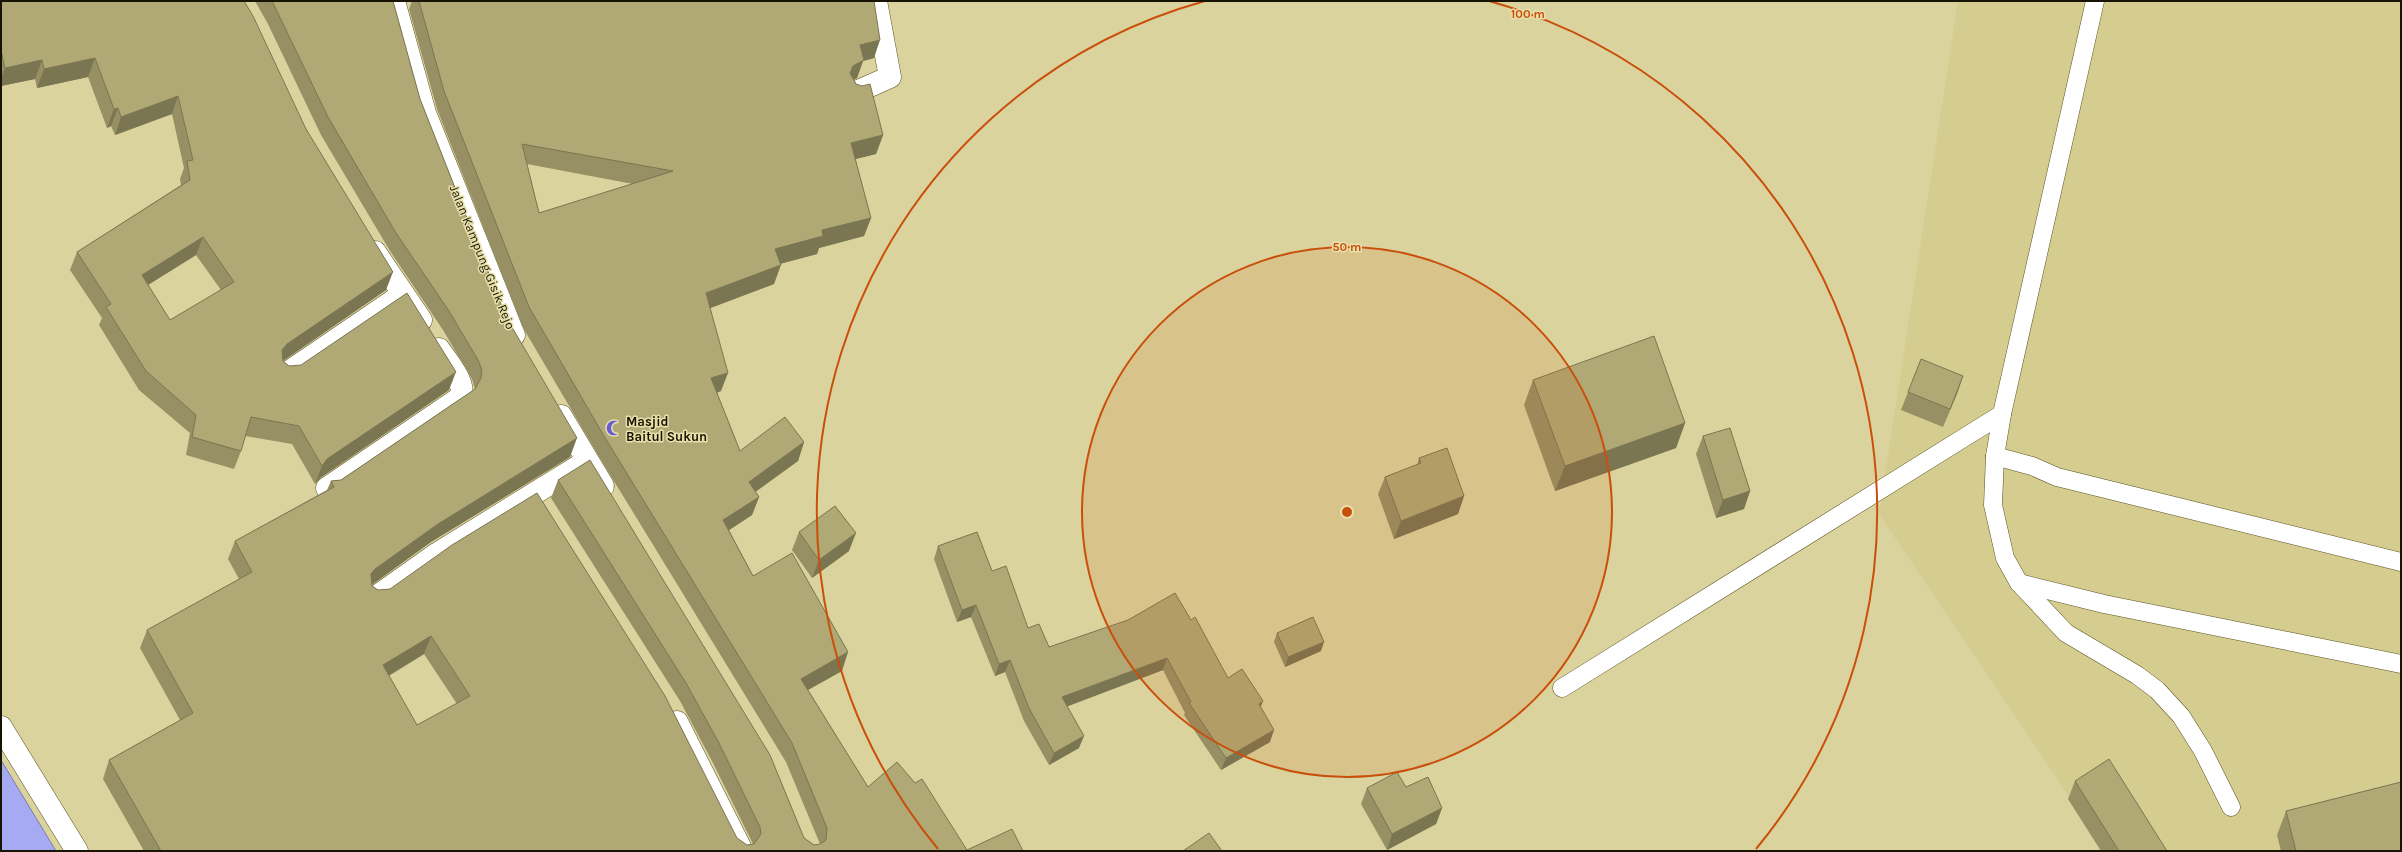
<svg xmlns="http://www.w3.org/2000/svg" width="2402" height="852" font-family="Karla,sans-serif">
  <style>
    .built { fill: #d5cc8f }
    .water { fill: #a5aaf2; stroke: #7a7daa }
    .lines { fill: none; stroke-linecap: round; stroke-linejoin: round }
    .service-casing { stroke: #5b5422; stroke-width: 19 }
    .minor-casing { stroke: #5b5422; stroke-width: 23 }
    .service { stroke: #fff; stroke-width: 18 }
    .minor { stroke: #fff; stroke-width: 22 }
    .wall { fill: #979065; fill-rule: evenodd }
    .shaded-wall { fill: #7b7652 }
    .building { fill: #b0a875; stroke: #7b7652; fill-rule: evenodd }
    .ring { fill: none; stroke: #c94f0a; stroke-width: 2 }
    .labels { text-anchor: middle; stroke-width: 3; stroke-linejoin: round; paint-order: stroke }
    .street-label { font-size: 13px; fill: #171402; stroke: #e8e0ab }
    .poi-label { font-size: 13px; font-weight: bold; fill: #171402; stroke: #e8e0ab; text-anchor: start }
    .centre { fill: #c94f0a; stroke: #e8e0ab; stroke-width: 2 }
    .ring-label { font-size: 12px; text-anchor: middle; font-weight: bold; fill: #c94f0a; stroke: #e8e0ab; stroke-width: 3; stroke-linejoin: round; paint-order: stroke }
  </style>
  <rect width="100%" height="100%" fill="#dbd39e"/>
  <!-- built -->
  <path class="built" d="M1958,1H2401V851H2106L1879,514Z"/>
  <!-- water -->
  <path class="water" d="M1,760L56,851H1Z"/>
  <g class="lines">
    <defs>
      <g id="service">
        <path d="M2095,1L2002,414L1995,456L2032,466L2057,477L2401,562"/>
        <path d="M1995,456L1993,505L2005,558L2019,583L2066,633L2137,675L2157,690L2181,716L2203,751L2231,807"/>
        <path d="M2019,583L2104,604L2401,664"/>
        <path d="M1562,688L2002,414"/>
      </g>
      <g id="minor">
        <path d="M394,1L425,113L514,335"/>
        <path d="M856,92L890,77L876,1"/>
        <path d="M375,252L421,320"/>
        <path d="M287,373L403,294"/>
        <path d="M561,416L603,486"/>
        <path d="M327,488L461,397C466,382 447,361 439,349"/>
        <path d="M376,597L438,553L587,461"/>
        <path d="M677,722L742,851"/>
        <path d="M1,727L77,851"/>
      </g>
    </defs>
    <!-- service casing -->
    <use href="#service" class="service-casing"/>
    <!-- minor casing -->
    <use href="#minor" class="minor-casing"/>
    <!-- service -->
    <use href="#service" class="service"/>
    <!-- minor -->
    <use href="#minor" class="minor"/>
  </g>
  <!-- wall -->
  <g class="wall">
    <path d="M1,1L306,129L386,290L283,361L289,366L449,390L320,478L315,484L292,444L245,436L241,451L234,469L186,455L190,433L139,390L99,325L102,318L70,270L77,252L181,185L180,179L184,168L172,114L115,135L111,126L107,128L88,77L37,88L35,79L1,86ZM196,255L221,290L170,320L148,285Z"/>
    <path d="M255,1H393L420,99L506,317L570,457L431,542L372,584V586L378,590L747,845L753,844L712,761L680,701L551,498L558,480L804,838L814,845L820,844L786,762L598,455L522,326L437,109L409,9L412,1H874V58L863,61L857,78L854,80L883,135L876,154L855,159L871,218L864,236L819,248L817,254L780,264L774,284L710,308L721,391L717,393L740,451L804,442L798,461L755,491L759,497L752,515L729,530L753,576L842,671L808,690L868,787L967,850L1023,851H144L103,779L109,760L180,720L140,648L147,630L239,579L228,559L235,541L327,490L331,481L341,480L475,389L472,379L443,330L390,251L321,135L268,24ZM527,164L633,184L539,213ZM424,654L457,704L417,725L389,676Z"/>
    <path d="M1963,376L1943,427L1901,410L1908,392Z"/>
    <path d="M1533,380L1685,423L1676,448L1555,491L1524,405Z"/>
    <path d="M1703,436L1750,491L1744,509L1716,518L1696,454Z"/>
    <path d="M1419,458L1464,496L1458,514L1394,539L1378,494L1385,477L1417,465Z"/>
    <path d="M799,532L849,551L812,578L792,550Z"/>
    <path d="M938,546L992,571L1028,628L1049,647L1191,620L1228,678L1261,707L1270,742L1221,770L1184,715L1185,713L1163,670L1067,706L1079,748L1049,765L1024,721L1005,672L995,676L971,617L957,622L934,559Z"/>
    <path d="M1277,633L1321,651L1285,667L1274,642Z"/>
    <path d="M2075,781L2167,851H2101L2068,799Z"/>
    <path d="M1367,788L1442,808L1436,824L1387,850L1361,804Z"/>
    <path d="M2286,811L2401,851H2281L2277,835Z"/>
  </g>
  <!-- shaded-wall -->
  <g class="shaded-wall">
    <path d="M880,40L874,58L863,61L857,78L846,84L860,45Z"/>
    <path d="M95,58L88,77L37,88L44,69Z"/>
    <path d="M42,60L35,79L1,86V79L5,68Z"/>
    <path d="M178,96L172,114L115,135L121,117Z"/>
    <path d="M118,108L111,126L107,128L114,109Z"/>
    <path d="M883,135L876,154L844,162L851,143Z"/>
    <path d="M871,218L864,236L819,248L817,254L768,267L775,249L822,230Z"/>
    <path d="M203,237L196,255L135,293L142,275Z"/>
    <path d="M781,265L774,284L700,312L706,293Z"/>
    <path d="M393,272L386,290L280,363L282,350L287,344Z"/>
    <path d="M456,372L449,390L320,478L315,484L322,466L327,459Z"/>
    <path d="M728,373L721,391L704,396L711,378Z"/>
    <path d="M1963,376L1957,394L1943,427L1950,409Z"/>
    <path d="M1685,423L1676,448L1555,491L1565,466Z"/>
    <path d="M577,438L570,457L431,542L369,587L371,574L375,569L438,524Z"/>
    <path d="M804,442L798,461L743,501L749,482Z"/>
    <path d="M1750,491L1744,509L1716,518L1723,500Z"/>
    <path d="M1464,496L1458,514L1394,539L1401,521Z"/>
    <path d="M759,497L752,515L717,538L723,520Z"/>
    <path d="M856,533L849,551L812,578L819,560Z"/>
    <path d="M976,605L971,617L957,622L962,610Z"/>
    <path d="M431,636L424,654L376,683L383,665Z"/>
    <path d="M1324,642L1321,651L1285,667L1288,657Z"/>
    <path d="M848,652L842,671L795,697L801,679Z"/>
    <path d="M1167,658L1163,670L1058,710L1062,697Z"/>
    <path d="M1010,660L1005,672L995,676L999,664Z"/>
    <path d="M1263,701L1258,714L1259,704Z"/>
    <path d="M1274,730L1270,742L1221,770L1226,758Z"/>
    <path d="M1084,736L1079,748L1049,765L1054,753Z"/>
    <path d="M1442,808L1436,824L1387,850L1392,834Z"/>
  </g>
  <!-- building -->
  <g class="building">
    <path d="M1,1H244L253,16L306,129L393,272L287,344L282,350L283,361L289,366L301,365L407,293L456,372L327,459L322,466L299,426L251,417L241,451L192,437L196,415L146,371L106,307L111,304L77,252L190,180L187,161L193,160L178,96L121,117L118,108L114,109L95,58L44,69L42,60L5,68L1,50ZM203,237L234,282L170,320L142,275Z"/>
    <path d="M272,1H393L420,99L506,317L577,438L438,524L375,569L371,574L372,586L378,590L390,589L452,545L537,493L665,696L737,838L747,845L754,844L761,834L760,827L719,743L686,683L558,480L590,460L770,755L804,838L814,845L820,844L826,840L827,828L792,743L604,436L529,307L444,91L419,1H874L880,40L860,45L864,60L853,66L850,73L856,84L862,86L870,84L883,135L851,143L871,218L822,230L823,236L775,249L781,265L706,293L728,373L711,378L740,451L785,417L804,442L749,482L759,497L723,520L753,576L792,553L848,652L801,679L868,787L897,762L915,783L922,779L967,850L1012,829L1023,851H161L109,760L193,713L147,630L252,572L235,541L334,487L331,481L341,480L475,389L481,378L482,370L478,360L449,311L396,233L328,117ZM522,144L673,171L539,213ZM431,636L470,696L417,725L383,665Z"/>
    <path d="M1654,336L1685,423L1565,466L1533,380Z"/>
    <path d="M1921,359L1963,376L1950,409L1908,392Z"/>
    <path d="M1730,428L1750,491L1723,500L1703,436Z"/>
    <path d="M1447,448L1464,496L1401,521L1385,477L1421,463L1419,458Z"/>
    <path d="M835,506L856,533L819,560L799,532Z"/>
    <path d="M977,532L992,571L1006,566L1028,628L1039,624L1049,647L1128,620L1175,593L1191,620L1195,617L1228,678L1242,669L1263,701L1259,704L1274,730L1226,758L1189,703L1191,702L1167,658L1062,697L1084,736L1054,753L1029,708L1010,660L999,664L976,605L962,610L938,546Z"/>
    <path d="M1313,617L1324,642L1288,657L1277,633Z"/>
    <path d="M2109,759L2167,851H2119L2075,781Z"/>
    <path d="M1397,772L1406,787L1428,777L1442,808L1392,834L1367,788Z"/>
    <path d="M2401,782V851H2296L2286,811Z"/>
    <path d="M1209,833L1222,851H1183Z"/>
  </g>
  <!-- distance rings -->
  <circle cx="1347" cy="512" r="265" fill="#c94f0a" fill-opacity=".12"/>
  <g class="ring">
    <circle cx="1347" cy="512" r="265"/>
    <path d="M938 849A530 530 0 0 1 1205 1M1489 1A530 530 0 0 1 1756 849"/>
  </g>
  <!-- icons -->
  <defs>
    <symbol id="mosque-bare" viewBox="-9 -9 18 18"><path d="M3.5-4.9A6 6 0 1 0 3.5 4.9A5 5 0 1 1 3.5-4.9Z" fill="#635dd6" stroke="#e8e0ab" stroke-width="2.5" paint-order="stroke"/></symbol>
  </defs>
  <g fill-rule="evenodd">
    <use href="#mosque-bare" x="603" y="417" width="22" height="22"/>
  </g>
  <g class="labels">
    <!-- street labels -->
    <g class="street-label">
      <text transform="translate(483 257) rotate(68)" y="5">Jalan Kampung Gisik Rejo</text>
    </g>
    <!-- poi labels -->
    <g class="poi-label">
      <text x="626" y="426">Masjid<tspan x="626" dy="15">Baitul Sukun</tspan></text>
    </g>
  </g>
  <circle cx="1347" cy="512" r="6" class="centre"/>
  <g class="ring-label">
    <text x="1528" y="18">100 m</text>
    <text x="1347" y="251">50 m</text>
  </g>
  <!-- border -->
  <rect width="2402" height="852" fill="none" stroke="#171402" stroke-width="4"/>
</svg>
